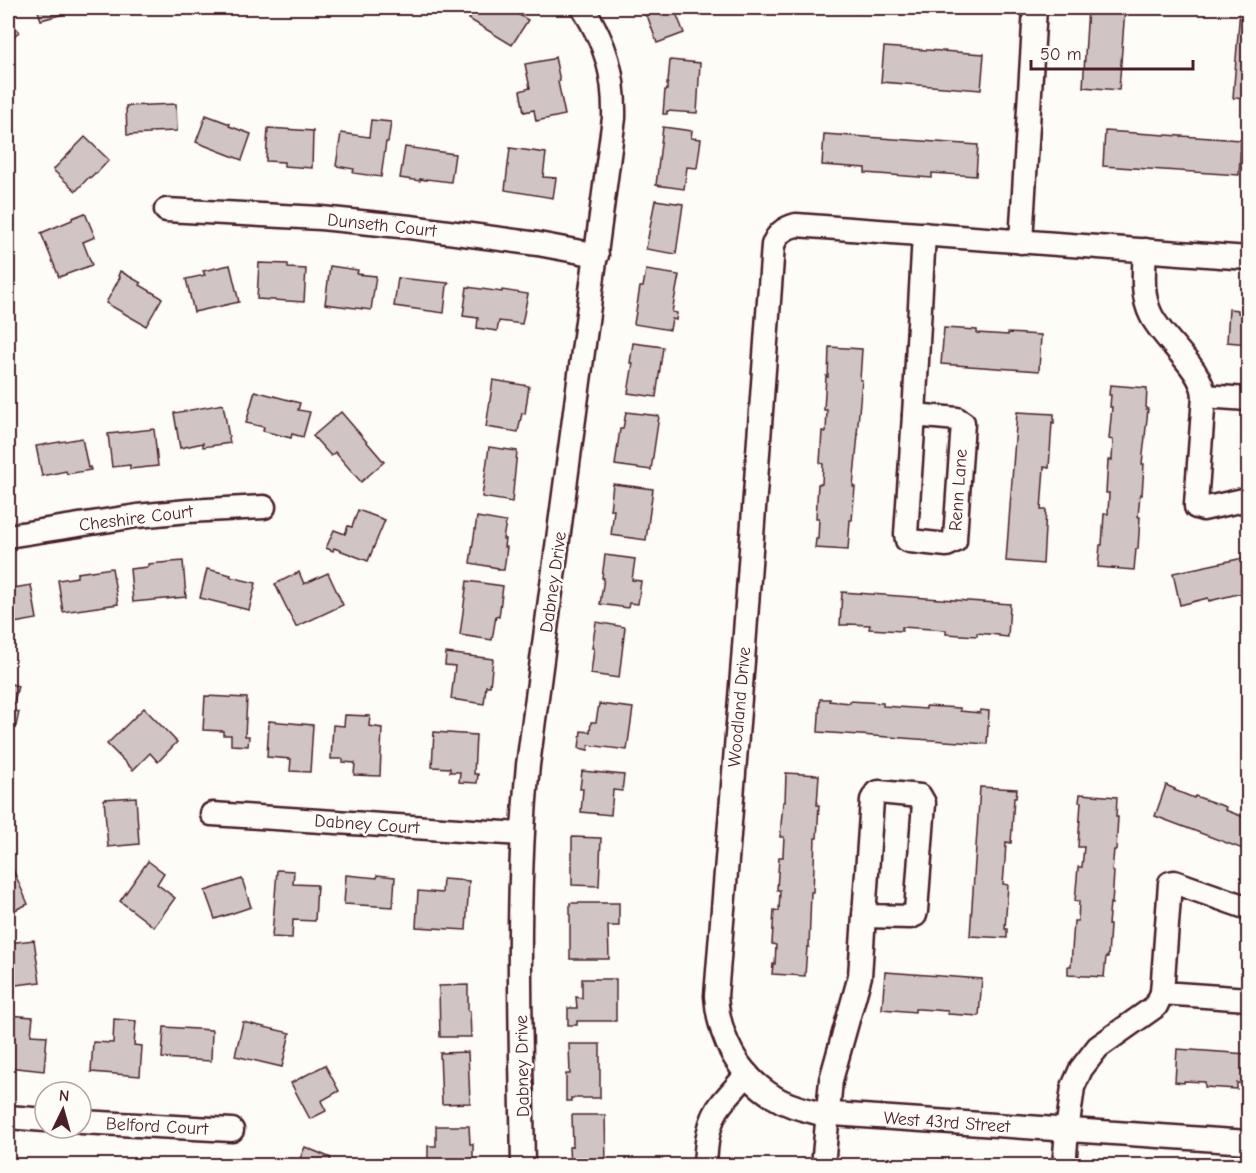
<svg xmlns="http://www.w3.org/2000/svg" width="1256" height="1173" font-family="'Comic Neue',sans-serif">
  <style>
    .building { fill: #d0c5c4; stroke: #4a1f2b; stroke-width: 1.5 }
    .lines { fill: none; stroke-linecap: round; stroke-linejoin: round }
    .street-casing { stroke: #4a1f2b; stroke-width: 27 }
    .street { stroke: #fdfcf7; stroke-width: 22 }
    .labels { text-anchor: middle; stroke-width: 5; stroke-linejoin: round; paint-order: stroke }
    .street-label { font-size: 18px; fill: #4a1f2b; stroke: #fdfcf7 }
  </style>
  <rect width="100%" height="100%" fill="#fdfcf7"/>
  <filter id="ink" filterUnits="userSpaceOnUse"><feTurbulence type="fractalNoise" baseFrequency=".0167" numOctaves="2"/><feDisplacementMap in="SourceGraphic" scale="12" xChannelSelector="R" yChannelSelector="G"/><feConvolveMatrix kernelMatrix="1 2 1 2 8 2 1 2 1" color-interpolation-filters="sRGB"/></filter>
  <g filter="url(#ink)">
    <!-- building -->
    <g class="building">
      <path d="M37,8H86L41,20Z"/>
      <path d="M135,8H164L136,12Z"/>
      <path d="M476,8H507L528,20L512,45L469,19Z"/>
      <path d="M642,8H674L684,33L657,43L648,18L644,14Z"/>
      <path d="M826,8H862L861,13L825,10Z"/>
      <path d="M1088,8H1125L1119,90L1083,87Z"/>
      <path d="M1240,8H1248V99L1233,98Z"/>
      <path d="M8,18L19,32L8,41Z"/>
      <path d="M884,47L984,54L981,90L881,82Z"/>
      <path d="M555,57L560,81L558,82L565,115L536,121L534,110L524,112L520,91L530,88L525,64L552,59Z"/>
      <path d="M670,60L700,63L697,113L667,111V114H663L665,90H667V83H668Z"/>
      <path d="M176,104L177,131L150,132V134L127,135L126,106Z"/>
      <path d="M206,115L230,124L229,126L251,134L242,160L196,142Z"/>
      <path d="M371,120L391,122L388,142H386L381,177L353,173L354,169L336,166L341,133L369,137Z"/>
      <path d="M663,127L692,131L691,138L701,139L697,168L687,167L684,189L656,185Z"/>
      <path d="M268,128L313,131L312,168L284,166V162L266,161Z"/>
      <path d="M1105,131L1241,140L1239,175L1103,166Z"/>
      <path d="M824,134L978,145L976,176L932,173V178L865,173V168L822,165Z"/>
      <path d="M85,137L109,160L96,174L95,173L90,178L89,177L76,191L53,170Z"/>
      <path d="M405,147L455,154L451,182L426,179V180L420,179V181L400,178Z"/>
      <path d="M510,148L546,153L543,177L556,178L553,198L505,190Z"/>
      <path d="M655,200L683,204L676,254L646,249Z"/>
      <path d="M85,213L95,237L83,242L92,265L59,277L41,233L72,220V218Z"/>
      <path d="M259,263L288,264V268L306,269L304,302L257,299Z"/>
      <path d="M230,265L239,302L194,312L186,279L205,275L203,271Z"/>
      <path d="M330,266L358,270L357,274L376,276L371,310L325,304Z"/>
      <path d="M646,270L679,275L672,312L677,313L676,320L672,319L670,330L634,324L640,287H643Z"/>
      <path d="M120,271L141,283L140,285L162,298L146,326L106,303L120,277L118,276Z"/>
      <path d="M398,278L449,283L447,285L444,313L394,306Z"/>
      <path d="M467,287L502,292V290L528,294L522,324L499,321L497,331L477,328L478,318L463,316Z"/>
      <path d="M1229,309L1238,310V313L1248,314V344L1227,342Z"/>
      <path d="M944,328L977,330V333L1008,335V333L1041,335L1039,371L941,364Z"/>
      <path d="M633,343L663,347L656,397L628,393L633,363H630Z"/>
      <path d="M829,347L862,349L860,380H862L857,434H858L853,487H855L852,520H850L848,550L815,548L816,539H818L819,518H816L818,484H822L823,464L820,463L822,431L826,432L827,410H824L826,376L828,377Z"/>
      <path d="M493,380L529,386L525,414L522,413L518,432L486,427Z"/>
      <path d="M1110,385L1147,388L1146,409H1148L1142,464H1144L1142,495L1140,494L1138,517H1140L1138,549H1136L1134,570L1098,567L1100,545H1102L1104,514H1108L1109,493H1106L1108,460H1112L1113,440L1109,439L1112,407H1110L1111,395H1109Z"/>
      <path d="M255,391L300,403L298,410L310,412L303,437L292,434L291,438L263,431L264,427L246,423Z"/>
      <path d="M223,404L230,443L203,447V443L180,448L174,413Z"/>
      <path d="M341,412L384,462L361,482L335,452L331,456L313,436Z"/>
      <path d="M626,412L659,416L651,470L615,465L620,429H623Z"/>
      <path d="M1017,412L1054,414V423L1052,422L1049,468L1044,467L1041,510H1046L1043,564L1006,561Z"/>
      <path d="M154,429L158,466L130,469V465L112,467L108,434Z"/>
      <path d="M82,438L88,468L90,467L91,470L67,474L66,471L42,476L36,446Z"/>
      <path d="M489,447L517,451L512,502L482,497Z"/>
      <path d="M8,454H9L13,483L8,484Z"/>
      <path d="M613,484L653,489L646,540L611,535L614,510H610Z"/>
      <path d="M358,510L385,520L368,561L334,548L333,551L326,548L334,530L345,534L348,526L352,527Z"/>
      <path d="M477,517L506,522L503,539H505L504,547H507L504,570H498V568L470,563Z"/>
      <path d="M605,555L635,559L632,580L641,581L638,604L629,603L628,608L600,604L604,578H602Z"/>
      <path d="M1248,557V588L1241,589L1242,593L1209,601L1208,598L1180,605L1173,573Z"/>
      <path d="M183,561L186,597L133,602L130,569L148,567V564Z"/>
      <path d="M112,568L118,604L63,612L58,580L77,577V573Z"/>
      <path d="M207,569L231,575L230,577L256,583L249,610L200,598Z"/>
      <path d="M299,572L304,584L328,573L343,605L296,627L275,584Z"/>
      <path d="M467,581L503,586L499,617L496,616L492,640L460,635Z"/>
      <path d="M31,585L37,619L8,624V589Z"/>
      <path d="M842,592L1010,604L1008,637L999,636V635L977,633V636L946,634V630L902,627V631L869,629L870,625L848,624V625H840Z"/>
      <path d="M596,622L625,627L619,678L591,674L594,648H592Z"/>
      <path d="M446,653L493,659L490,686H486L484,704L451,699L455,666L445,665Z"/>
      <path d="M8,683L18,686L12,710L19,712L16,726L9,724L8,729Z"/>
      <path d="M205,696L247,698L245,736H249L248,746L231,745V735H223V731L203,730Z"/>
      <path d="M820,699H830L829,701L850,703V701L883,703V706L926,709V706L960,708V711L980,713L981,710L989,711L987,744L818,732Z"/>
      <path d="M599,704L633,708L627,750L589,745L588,750L579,748L581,731L590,732L591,722H596Z"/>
      <path d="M144,708L177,742L158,762L150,753L133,770L107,744Z"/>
      <path d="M345,715L370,716L369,726L382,728L380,776L354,775L355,763L343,762V759H331L333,725L344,726Z"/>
      <path d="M269,721L313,725L310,772L290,771L291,759L267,757Z"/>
      <path d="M434,732L476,735L474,774H478L477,783L459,782L460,772H450V768L432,767Z"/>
      <path d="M582,771L624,775L622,791L613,790L611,815L581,812L583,789H580Z"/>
      <path d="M786,773L819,775L817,805H819L817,838H815L813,892H811L809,947H807L805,976L772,974L773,964H775L776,945L772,944L774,910L779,911L780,890H777L779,857H783V854L784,837H780L783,802H785Z"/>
      <path d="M1166,785L1175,789L1174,790L1194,798L1195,796L1226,807L1225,810L1241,816L1245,817L1246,814L1248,815V851L1155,816Z"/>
      <path d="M980,787L1017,789L1016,798H1014L1011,843L1006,842L1005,860L1003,884L1008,885L1005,929H1007V938L970,936Z"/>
      <path d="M1080,794L1117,797L1116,817H1118L1116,850H1114L1112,871L1114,872L1112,904L1110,903L1108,925H1110L1108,957H1106L1104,977L1068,975V966H1071L1074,921H1078L1079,901H1075L1078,867H1082L1084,847H1078L1081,802H1079Z"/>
      <path d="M136,797L139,844L108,847L104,799Z"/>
      <path d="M572,837L601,838L599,886L572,885Z"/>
      <path d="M148,861L164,873L157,884L175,898L154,927L120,901Z"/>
      <path d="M11,865L28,904L8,913V867Z"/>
      <path d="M277,870L294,871L293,884L317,885L315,921L293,920L292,938L272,937Z"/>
      <path d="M346,875L377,878V875L395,877L393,907L344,904Z"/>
      <path d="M242,879L251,907L215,919L205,891Z"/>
      <path d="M443,879L469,881L466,930L416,927L418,891L442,893Z"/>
      <path d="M570,903H619V926H608L609,959H570Z"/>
      <path d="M34,940L40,982L8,986V943Z"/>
      <path d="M885,972L982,979L979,1016L948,1014V1011L919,1009H915V1012L882,1009Z"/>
      <path d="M582,979H616V1021H577V1025H568V1008H577L576,997L582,998Z"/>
      <path d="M468,985V1011H470L471,1037H440L439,986Z"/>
      <path d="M8,1015L33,1017L31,1035L47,1036L44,1071L8,1067Z"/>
      <path d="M114,1019L136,1021L134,1045L142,1046L140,1076L91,1072L93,1042L113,1043Z"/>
      <path d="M243,1022L290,1033L282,1067L235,1056Z"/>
      <path d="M164,1027L212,1030L211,1061L162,1058Z"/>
      <path d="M569,1044H600V1098H571V1101H566V1074H570Z"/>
      <path d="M1177,1049L1248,1054V1084L1237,1083V1089L1205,1087V1082L1184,1081V1083L1175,1082Z"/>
      <path d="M468,1052L470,1103L442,1104L440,1053Z"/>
      <path d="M325,1065L339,1091L321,1101L326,1111L310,1119L291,1083Z"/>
      <path d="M572,1115H605L606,1166H570L569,1147L573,1146Z"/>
      <path d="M436,1126H469L470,1144H473V1166H436V1162H428V1146H436Z"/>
      <path d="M305,1147L331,1158L328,1166H297Z"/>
    </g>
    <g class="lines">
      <defs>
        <g id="street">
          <path d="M166,210L321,218L410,227L538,244L597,255"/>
          <path d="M1021,242L1035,8"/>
          <path d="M1145,250C1144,271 1141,295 1151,315C1163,340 1203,369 1204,396"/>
          <path d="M1248,258L796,225C784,228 777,234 773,245L743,661L716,996C719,1038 738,1075 774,1097C788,1106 803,1109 818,1113L1248,1142"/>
          <path d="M1248,399L1204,396L1196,504V507L1203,509L1248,499"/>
          <path d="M914,415L957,419L963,423L955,538V541L947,545L910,541L907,540L906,534Z"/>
          <path d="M914,415L924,234"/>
          <path d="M8,536L137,516L188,511L264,507"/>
          <path d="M879,792L920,796L924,803L916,911L915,915L911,917L864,916L872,800L876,793Z"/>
          <path d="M212,814L522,834"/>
          <path d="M1248,908L1174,882L1170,883L1162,993L1248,999"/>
          <path d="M8,1117L45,1120"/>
          <path d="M81,1122L232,1130"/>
          <path d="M523,1166C521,1032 515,898 528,765L614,118C615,75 606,44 583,8"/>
          <path d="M705,1166C706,1144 708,1120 722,1103C730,1093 739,1084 747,1074"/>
          <path d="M823,1166L831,1080L860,976L864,916"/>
          <path d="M1064,1166L1067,1131L1073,1087L1081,1069L1098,1047L1156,1006L1162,993"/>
        </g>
      </defs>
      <!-- street casing -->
      <use href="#street" class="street-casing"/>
      <!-- street -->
      <use href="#street" class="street"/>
    </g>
  </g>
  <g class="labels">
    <!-- street labels -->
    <g class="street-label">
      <text transform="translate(382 225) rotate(6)" y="6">Dunseth Court</text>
      <text transform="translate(958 490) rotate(-86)" y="6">Renn Lane</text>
      <text transform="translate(136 518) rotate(-7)" y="6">Cheshire Court</text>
      <text transform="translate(553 582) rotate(-82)" y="6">Dabney Drive</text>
      <text transform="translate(739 707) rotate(-85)" y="6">Woodland Drive</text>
      <text transform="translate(367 824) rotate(4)" y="6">Dabney Court</text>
      <text transform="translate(522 1066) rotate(-91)" y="6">Dabney Drive</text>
      <text transform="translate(947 1122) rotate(4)" y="6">West 43rd Street</text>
      <text transform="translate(157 1126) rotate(3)" y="6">Belford Court</text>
    </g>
  </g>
  <!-- margin -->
  <rect width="1256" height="1173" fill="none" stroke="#fdfcf7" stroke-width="30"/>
  <rect x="15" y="15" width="1226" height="1143" fill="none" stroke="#4a1f2b" stroke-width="2" filter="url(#ink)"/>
  <!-- north arrow -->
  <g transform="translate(63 1110) rotate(5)"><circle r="28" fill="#fdfcf7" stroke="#b5a4a5" stroke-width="1.5"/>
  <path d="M0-4.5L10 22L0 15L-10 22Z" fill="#4a1f2b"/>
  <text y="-9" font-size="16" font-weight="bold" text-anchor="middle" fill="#4a1f2b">N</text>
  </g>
  <!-- scale -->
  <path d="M1031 60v9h162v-9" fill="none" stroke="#4a1f2b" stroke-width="3"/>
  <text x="1040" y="60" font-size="18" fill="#4a1f2b" stroke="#fdfcf7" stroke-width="4.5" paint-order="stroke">50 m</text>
</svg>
